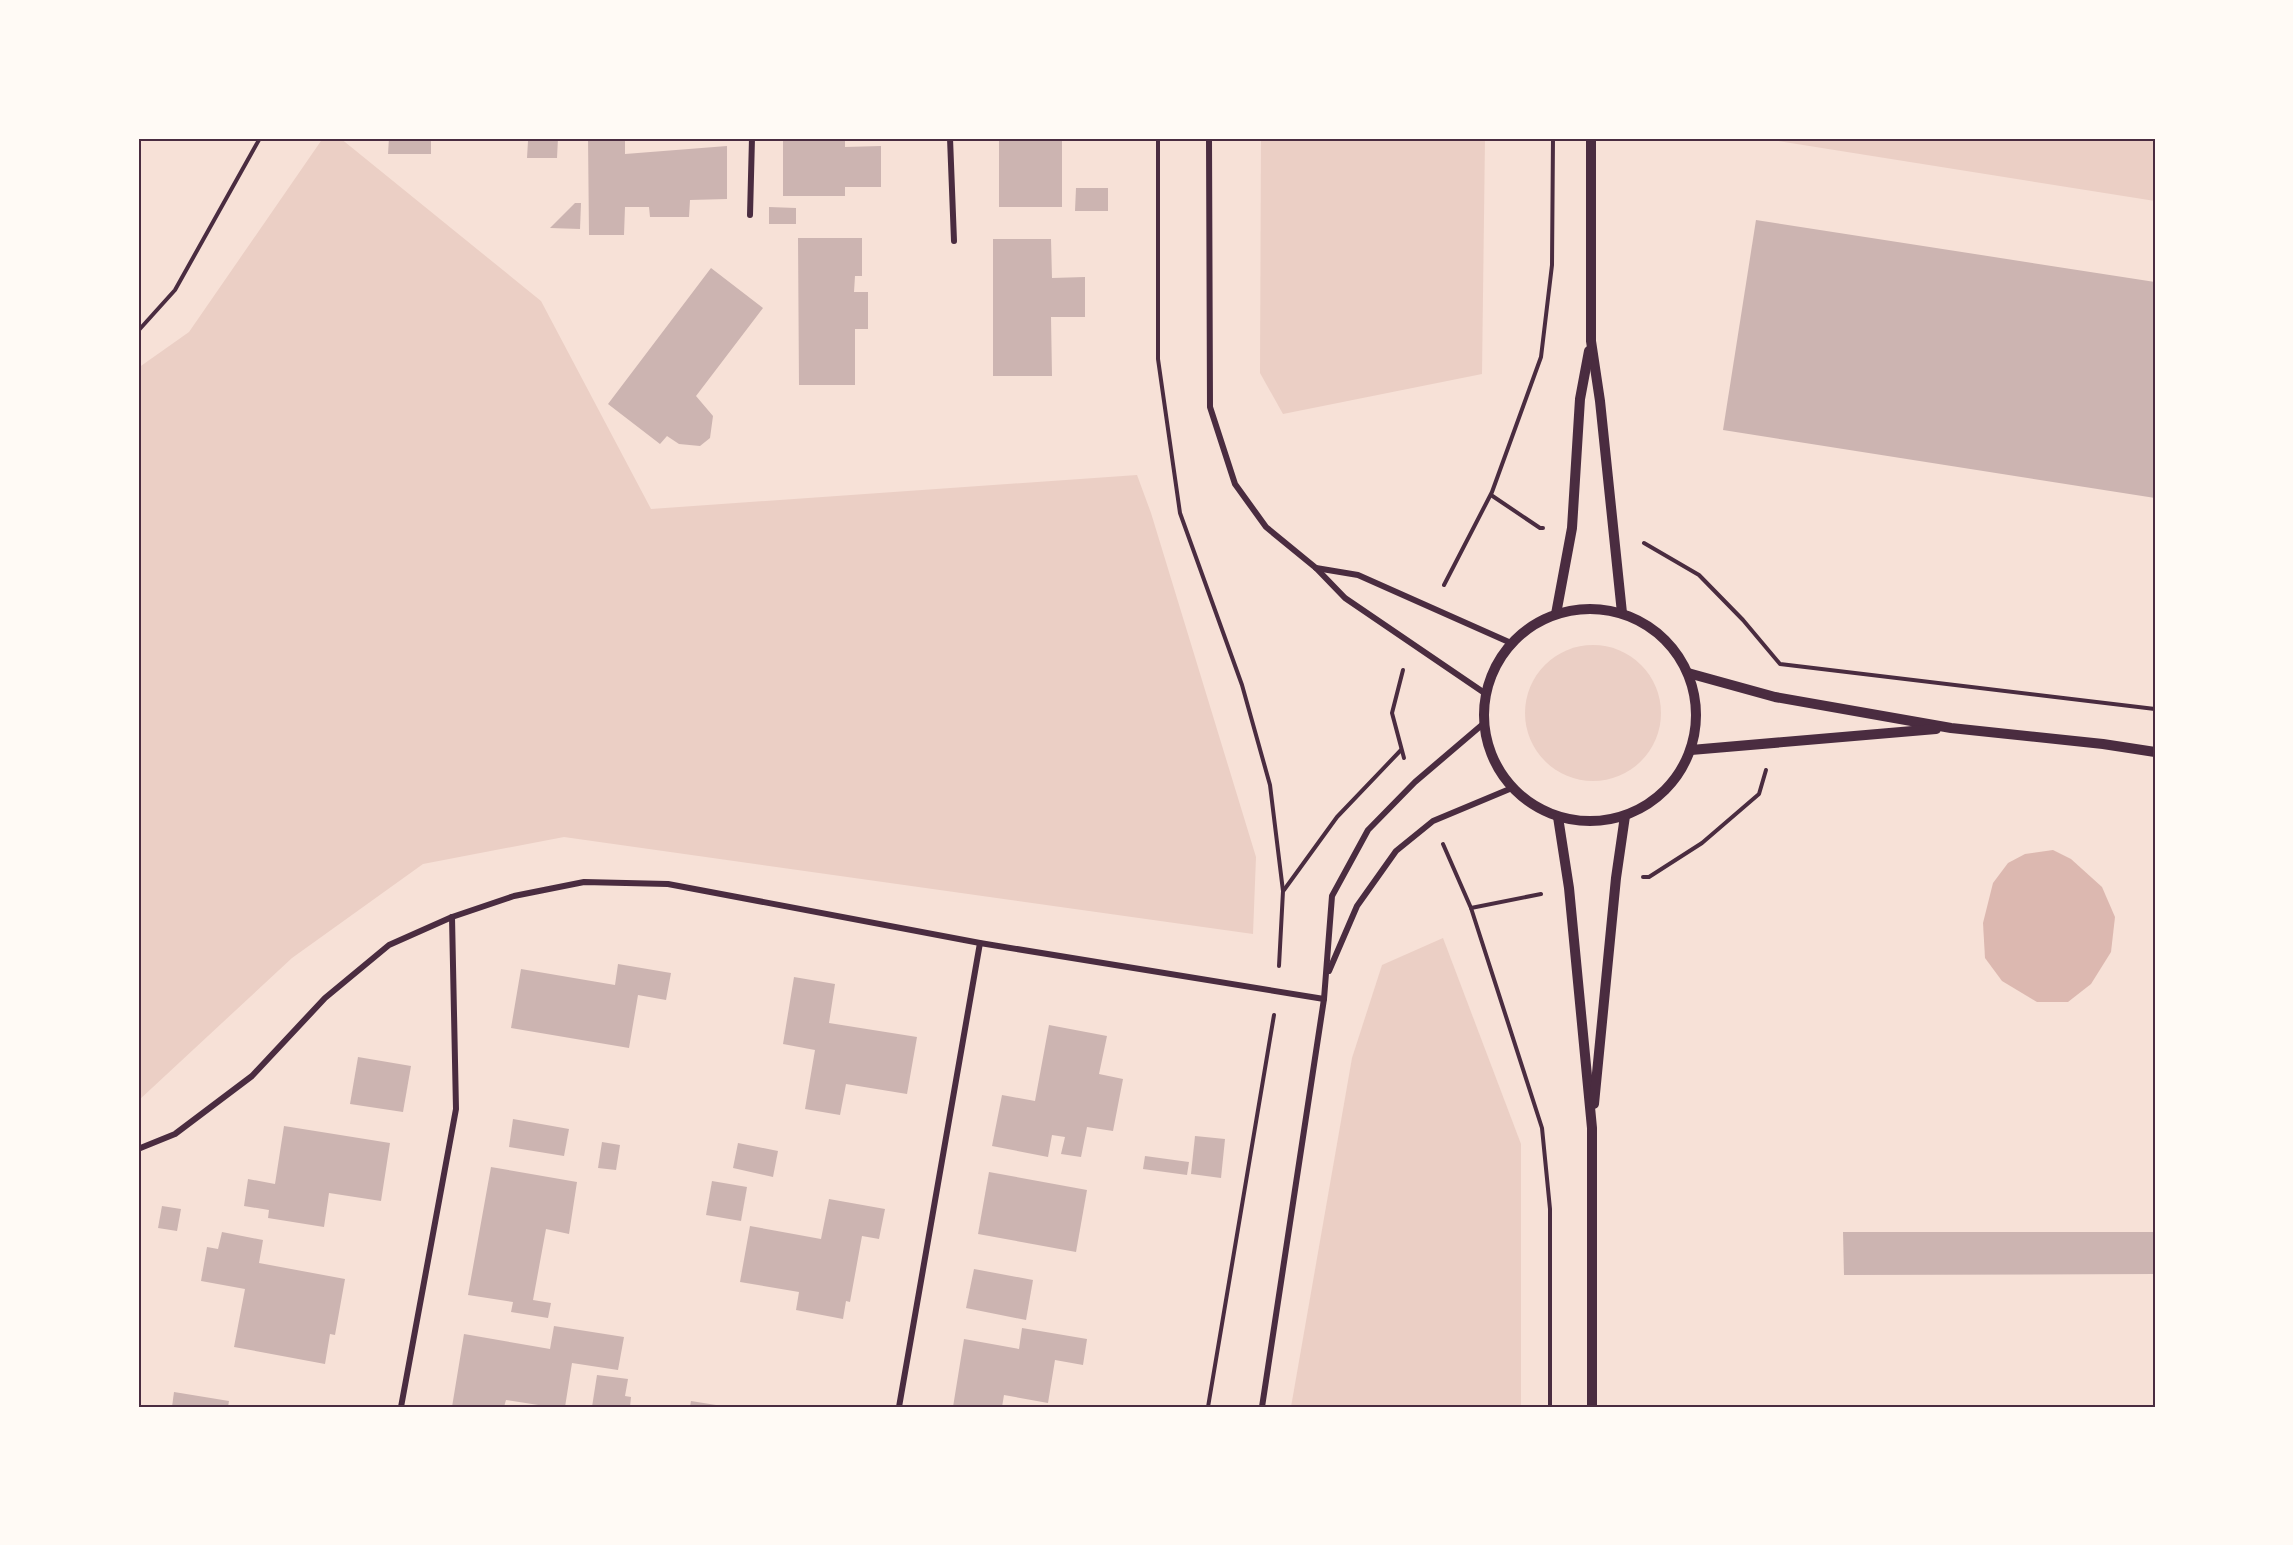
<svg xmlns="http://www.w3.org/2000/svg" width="2293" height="1545" font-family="Signika,sans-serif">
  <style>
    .green { fill: #ebcfc5 }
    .water { fill: #dcb8b0 }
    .building { fill: #ccb4b1 }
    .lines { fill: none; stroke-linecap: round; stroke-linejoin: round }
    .path { stroke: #4a2c40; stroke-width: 4 }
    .minor { stroke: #4a2c40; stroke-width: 6 }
    .tertiary { stroke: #4a2c40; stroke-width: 10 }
    .neatline { fill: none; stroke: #4a2c40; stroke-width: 2 }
  </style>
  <rect width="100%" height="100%" fill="#f7e1d7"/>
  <!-- green -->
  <g class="green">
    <path d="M323,138H340L541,301L651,509L1137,475L1151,513L1256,857L1253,934L564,837L423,864L292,958L138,1101V368L189,332Z"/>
    <path d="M1261,138H1485L1482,374L1283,414L1260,373Z"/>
    <path d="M1759,138H2155V201Z"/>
    <circle cx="1593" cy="713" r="68"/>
    <path d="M1443,938L1521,1144V1407H1291L1352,1058L1382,965Z"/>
  </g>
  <!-- water -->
  <path class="water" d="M2053,850L2071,859L2102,887L2115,917L2111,952L2091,984L2068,1002H2037L2002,981L1985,958L1983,923L1993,883L2008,863L2025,854Z"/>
  <!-- building -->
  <g class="building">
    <path d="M389,138H431V154H388Z"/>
    <path d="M485,138H558L557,158H527L528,141L485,140Z"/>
    <path d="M588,138H625V154L727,146V199L690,200L689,217H650L649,207H625L624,235H589Z"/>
    <path d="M783,138H845V147L881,146V187H845V196H783Z"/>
    <rect x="999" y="138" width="63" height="69"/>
    <path d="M1076,188H1108V211H1075Z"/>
    <path d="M575,203H581L580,229L550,228Z"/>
    <path d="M769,207L796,208V224H769Z"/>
    <path d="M1756,220L2155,282V498L1723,430Z"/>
    <path d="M798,238H862V276H855L854,292H868V329H855V385H799Z"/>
    <path d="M993,239H1051L1052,278L1085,277V317H1051L1052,376H993Z"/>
    <path d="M711,268L763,308L696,396L713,416L710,438L700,446L679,444L667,436L660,444L608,404Z"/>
    <path d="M618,964L671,973L666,1000L638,995L629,1048L511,1028L521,969L615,985Z"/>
    <path d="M794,977L835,984L829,1023L917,1037L907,1094L846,1084L840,1115L805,1109L815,1050L783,1044Z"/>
    <path d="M1049,1025L1107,1036L1099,1074L1123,1079L1113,1131L1087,1127L1081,1157L1061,1154L1065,1137L1052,1135L1048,1157L992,1146L1002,1095L1035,1101Z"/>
    <path d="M358,1057L411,1066L403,1112L350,1104Z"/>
    <path d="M513,1119L569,1129L564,1156L509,1147Z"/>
    <path d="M284,1126L390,1143L381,1201L329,1193L324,1227L268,1218L269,1210L244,1206L248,1179L275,1184Z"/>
    <path d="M1195,1136L1225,1139L1221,1178L1191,1174Z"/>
    <path d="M602,1142L620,1145L616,1170L598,1168Z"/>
    <path d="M738,1143L778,1151L773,1177L733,1168Z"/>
    <path d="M1145,1156L1189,1162L1187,1175L1143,1169Z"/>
    <path d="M491,1167L577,1182L569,1234L546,1229L533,1300L551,1303L548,1318L511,1312L513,1302L468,1295Z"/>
    <path d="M989,1172L1087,1190L1076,1252L978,1234Z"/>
    <path d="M712,1181L747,1187L741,1221L706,1215Z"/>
    <path d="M829,1199L885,1209L879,1239L862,1236L850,1302L846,1301L843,1319L796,1310L799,1292L740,1282L750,1226L821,1239Z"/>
    <path d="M162,1206L181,1209L177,1231L158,1228Z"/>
    <path d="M222,1232L263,1240L259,1263L345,1279L335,1335L330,1334L325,1364L234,1347L245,1289L201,1281L207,1247L218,1249Z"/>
    <path d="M1843,1232H2155V1274L1844,1275Z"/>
    <path d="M974,1269L1033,1280L1026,1320L966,1308Z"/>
    <path d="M554,1326L624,1337L618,1370L572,1363L565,1407H551L506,1400L504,1407H452L464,1334L550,1349Z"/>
    <path d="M1022,1328L1087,1339L1083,1365L1055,1360L1048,1403L1004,1395L1002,1407H953L964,1339L1019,1349Z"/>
    <path d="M597,1375L628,1379L625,1396L631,1397L630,1407H592Z"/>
    <path d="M174,1392L229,1401L228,1407H172Z"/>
    <path d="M691,1401L716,1405L715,1407H690Z"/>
  </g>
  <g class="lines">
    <!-- path -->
    <g class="path">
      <path d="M1158,138V359L1180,513L1242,685L1270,785L1283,891L1279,966"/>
      <path d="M138,331L175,290L260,138"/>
      <path d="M1491,495L1540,528H1543"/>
      <path d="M1644,543L1699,575L1743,620L1780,664L2155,709"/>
      <path d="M1444,585L1492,492L1541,357L1552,265L1553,138"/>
      <path d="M1403,670L1392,713L1404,758"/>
      <path d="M1443,844L1471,908L1542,1128L1550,1209V1407"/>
      <path d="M1643,877H1649L1702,843L1759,794L1766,770"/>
      <path d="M1284,890L1337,817L1401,750"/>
      <path d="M1471,908L1541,894"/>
      <path d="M1208,1407L1274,1015"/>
    </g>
    <!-- minor -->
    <g class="minor">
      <path d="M950,138L954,241"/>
      <path d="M1209,138L1210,407L1235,484L1266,527L1316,568L1345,598L1486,694"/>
      <path d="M750,215L752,138"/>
      <path d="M1316,568L1358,575L1511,643"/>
      <path d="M1329,971L1357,906L1396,851L1433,821L1512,788"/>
      <path d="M138,1149L175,1134L252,1076L325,998L389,945L452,917L514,896L584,882L668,884L980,943L1324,999"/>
      <path d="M401,1407L456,1109L452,917"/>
      <path d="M899,1407L980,943"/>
      <path d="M1262,1407L1324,999L1332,896L1368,830L1415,782L1483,724"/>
    </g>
    <!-- tertiary -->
    <g class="tertiary">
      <path d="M1591,138V341L1600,401L1622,613"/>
      <circle cx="1590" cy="715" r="106"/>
      <path d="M1556,614L1572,528L1580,399L1589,351"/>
      <path d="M1688,673L1775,697L1951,728L2103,744L2155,752"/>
      <path d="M1691,750L1936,729"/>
      <path d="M1558,817L1569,888L1592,1128V1407"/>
      <path d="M1594,1104L1616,878L1625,816"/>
    </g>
  </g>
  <!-- border -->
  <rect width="2293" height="1545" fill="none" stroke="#fffaf5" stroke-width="279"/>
  <rect x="140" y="140" width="2014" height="1266" class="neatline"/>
</svg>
